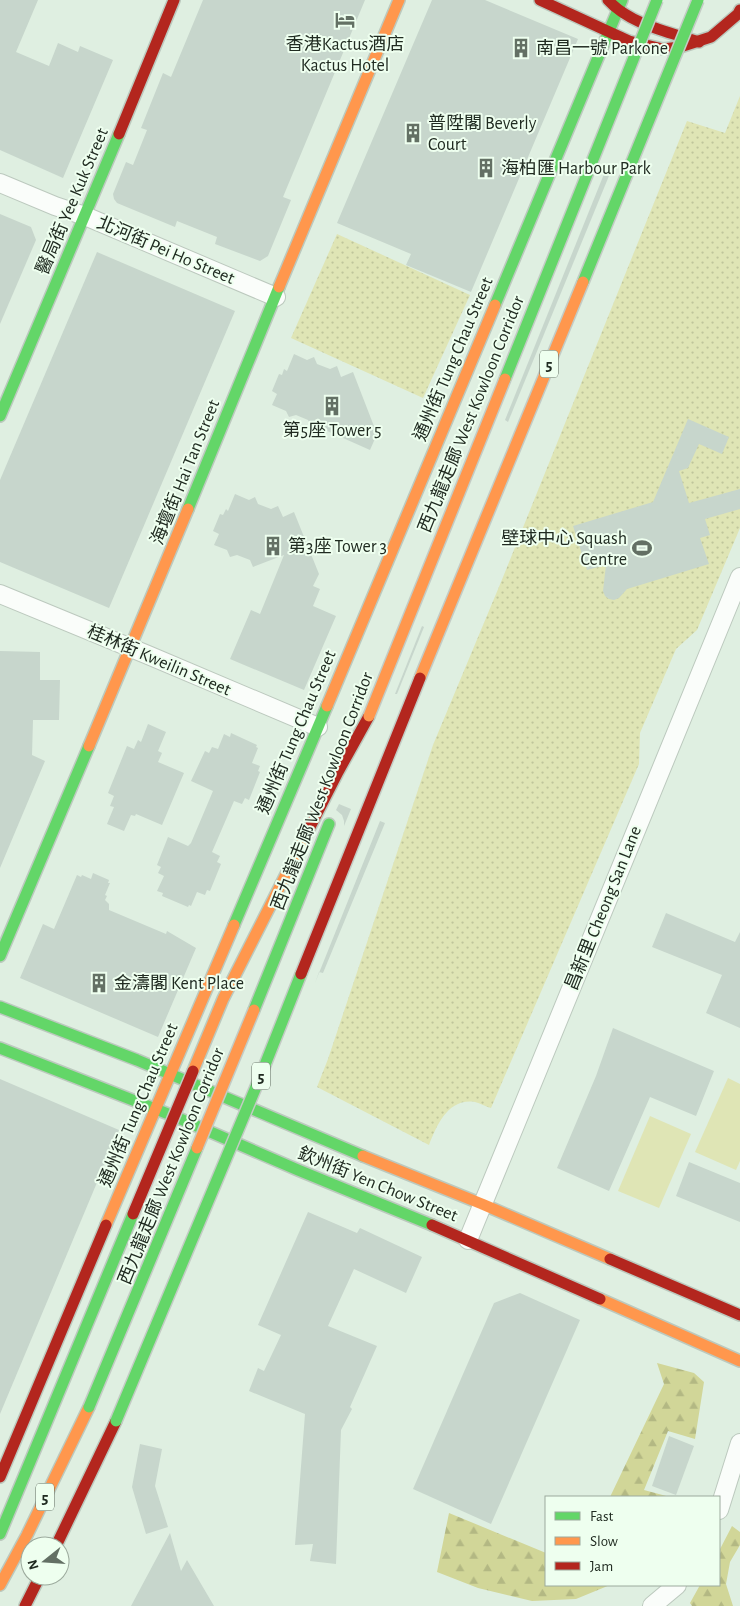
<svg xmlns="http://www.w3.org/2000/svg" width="740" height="1606" font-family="'Alegreya Sans','Noto Sans TC',sans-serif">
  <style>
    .grass { fill: #dfe5b5 }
    .forest { fill: url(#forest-firs) }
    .park { fill: url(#park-dots) }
    .building { fill: #c7d6cc }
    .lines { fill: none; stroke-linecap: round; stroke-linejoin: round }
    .street-casing { stroke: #bcc9be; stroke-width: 20 }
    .fast-casing { stroke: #bcc9be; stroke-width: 14 }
    .slow-casing { stroke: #bcc9be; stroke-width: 14 }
    .jam-casing { stroke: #bcc9be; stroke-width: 14 }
    .street { stroke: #fafdfa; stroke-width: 18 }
    .fast { stroke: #63d668; stroke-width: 11 }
    .slow { stroke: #ff974d; stroke-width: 11 }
    .jam { stroke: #b3261e; stroke-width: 11 }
    .fast-bridge-casing { stroke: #c3cbc4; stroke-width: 14; stroke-linecap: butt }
    .slow-bridge-casing { stroke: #c3cbc4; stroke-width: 14; stroke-linecap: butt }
    .jam-bridge-casing { stroke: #c3cbc4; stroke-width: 14; stroke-linecap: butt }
    .fast-bridge { stroke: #63d668; stroke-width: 11 }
    .slow-bridge { stroke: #ff974d; stroke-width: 11 }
    .jam-bridge { stroke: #b3261e; stroke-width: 11 }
    .labels { text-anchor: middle; stroke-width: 4; stroke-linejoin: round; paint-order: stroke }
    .shield { fill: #eeffef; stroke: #5e6b5f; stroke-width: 1 }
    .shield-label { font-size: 16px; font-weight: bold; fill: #202b21 }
    .poi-label { font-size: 18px; fill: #202b21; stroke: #eeffef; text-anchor: start }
    .street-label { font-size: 18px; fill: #202b21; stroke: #eeffef }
  </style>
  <defs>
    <pattern id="forest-firs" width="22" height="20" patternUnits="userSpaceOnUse" patternTransform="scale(1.25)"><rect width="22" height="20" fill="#d1d698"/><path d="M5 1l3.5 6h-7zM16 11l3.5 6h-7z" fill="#b3b883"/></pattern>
    <pattern id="park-dots" width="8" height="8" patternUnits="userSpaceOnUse" patternTransform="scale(1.25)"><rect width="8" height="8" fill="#dfe5b5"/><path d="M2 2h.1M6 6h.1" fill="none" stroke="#bfc59b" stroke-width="1.8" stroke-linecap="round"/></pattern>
  </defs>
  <rect width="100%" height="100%" fill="#dfefe1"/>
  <!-- grass -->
  <g class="grass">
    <path d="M728,1078L740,1084V1161L736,1170L695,1152Z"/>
    <path d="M650,1116L691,1134L659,1208L618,1191Z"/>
  </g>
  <!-- forest -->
  <g class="forest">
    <path d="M657,1363L694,1373L704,1382L695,1439L668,1431L644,1490L670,1497H610L664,1384Z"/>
    <path d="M449,1513L546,1553V1585H610L576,1599L532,1601L478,1588L437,1572Z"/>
    <path d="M732,1526L740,1532V1545L730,1562L726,1584L733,1606H692L690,1603L700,1585H719V1551Z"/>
  </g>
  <!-- park -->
  <g class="park">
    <path d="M740,96V528L697,630L676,649L640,733L639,764L491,1108C486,1107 480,1103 475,1102C448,1098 437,1125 429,1145L317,1087L328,1059L433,745L501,582L687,121L725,133Z"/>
    <path d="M337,234L470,295L423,398L291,338Z"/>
  </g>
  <!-- building -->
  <g class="building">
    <path d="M0,0H38L16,52L49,66L58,43L78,52L80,46L113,60L63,178L0,150Z"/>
    <path d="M203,0H365L283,197L291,200L268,256L260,261L215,244L217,237L177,221L175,227L117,203L114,199L113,194L126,162L133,165L147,130L141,128L163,73L171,77Z"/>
    <path d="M432,0H485L578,39L471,292L406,265L411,254L337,223Z"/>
    <path d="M606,169L611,171L508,422L505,420Z"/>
    <path d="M0,214L31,227L36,240L0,324Z"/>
    <path d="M97,252L235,311L109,608L0,562V480Z"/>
    <path d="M294,354L307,360L314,357L317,364L330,369L337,366L341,377L353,372L377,434L370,450L325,430L322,423L311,427L308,420L296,415L289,417L286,411L272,405L277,394L272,391L279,374L282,375L284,369L287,371Z"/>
    <path d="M688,419L729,437L722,454L699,444L688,468L679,471L689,503L740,489V509L705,519L710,535L700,538L709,564L627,589L619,598L614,600L609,599L605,596L603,591L606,565L587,570L573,526L653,502Z"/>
    <path d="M235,494L249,500L255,497L258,504L271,509L278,506L283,517L294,512L319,574L313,586L320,589L313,606L336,616L304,690L230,659L251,610L260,614L284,555L253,567L250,560L237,555L230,557L227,550L214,545L219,534L213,531L220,514L223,515L226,509L228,511Z"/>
    <path d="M422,626L424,627L397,694H395Z"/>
    <path d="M0,651L40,652V680H60L59,720H33L32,755L45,761L0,868Z"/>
    <path d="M148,724L166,732L158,751L162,753L158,762L184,773L162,825L136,814L135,816L131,815L124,831L107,824L114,807L110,806L114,796L108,793L127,746L134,749L138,740L141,742Z"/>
    <path d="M231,733L257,745L256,747L258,748L252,763L260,766L258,771L260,772L249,800L245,798L242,804L234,801L212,852L220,856L217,862L221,864L210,891L207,890L205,895L197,892L191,906L189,905L188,907L162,896L163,893L157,891L164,876L158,873L161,867L157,865L168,837L188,846L191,843L213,791L191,781L205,751L209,753L212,747L218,749L224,734L230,737Z"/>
    <path d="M339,804L351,809L344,826V821L342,815L336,810Z"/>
    <path d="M380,821L385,823L323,973L319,972L315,983Z"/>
    <path d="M93,873L109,880L108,883H110L105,895L107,896L105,900L109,904V910L166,934L167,931L196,948L158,1037L20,978L43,924L54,929L77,875L81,877L82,875L91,879Z"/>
    <path d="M666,913L735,942L740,932V1028L706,1013L722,975L652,947Z"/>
    <path d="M613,1028L714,1071L696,1116L650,1097L609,1191L557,1168L596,1076Z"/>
    <path d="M0,1079L119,1130L0,1414Z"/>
    <path d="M689,1162L740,1183V1222L676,1196Z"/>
    <path d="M308,1212L357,1233L360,1228L422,1257L406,1293L354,1269L328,1326L377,1346L350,1407L352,1409L341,1430L336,1564L310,1561L313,1544L295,1545L305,1414L249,1391L258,1368L264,1371L281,1335L258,1325Z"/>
    <path d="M520,1293L580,1320L491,1524L413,1489L494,1303Z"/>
    <path d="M669,1436L694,1446L676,1495L652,1486Z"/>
    <path d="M140,1444L162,1449L155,1486L168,1527L146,1534L132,1487Z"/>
    <path d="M170,1533L181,1571L187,1560L214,1606H131Z"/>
  </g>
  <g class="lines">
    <defs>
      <g id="street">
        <path d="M0,183L55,206L85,216L276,297"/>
        <path d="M0,594L148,655L318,727"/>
        <path d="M468,1240L740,577"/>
        <path d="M719,1510L740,1443"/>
        <path d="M652,1606L677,1585"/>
      </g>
      <g id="fast">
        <path d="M495,305L622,0"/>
        <path d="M0,416L119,134"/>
        <path d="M188,509L279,287"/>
        <path d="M234,925L327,706"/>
        <path d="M0,956L89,746"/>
        <path d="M0,1007L137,1060L363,1156"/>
        <path d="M254,1010L329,824"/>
        <path d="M0,1048L176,1117L298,1170L432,1225"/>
        <path d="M0,1534L133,1214"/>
      </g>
      <g id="slow">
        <path d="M279,287L399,0"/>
        <path d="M327,706L495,305"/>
        <path d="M89,746L188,509"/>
        <path d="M193,1071L223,999L308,831"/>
        <path d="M363,1156L482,1204L610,1259"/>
        <path d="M106,1225L234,925"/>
        <path d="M600,1299L740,1361"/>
        <path d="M0,1585L27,1535L89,1407"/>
      </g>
      <g id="jam">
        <path d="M540,0L629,41L663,49L680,47L711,37L738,14L740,10"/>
        <path d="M608,0C629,24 669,32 699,42"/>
        <path d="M119,134L174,0"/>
        <path d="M308,831L338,772L369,716"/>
        <path d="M432,1225L600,1299"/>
        <path d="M610,1259L740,1315"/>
        <path d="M0,1477L106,1225"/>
        <path d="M56,1546L116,1421"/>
        <path d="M25,1606L40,1576"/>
      </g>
    </defs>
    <!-- street casing -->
    <use href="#street" class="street-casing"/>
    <!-- fast casing -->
    <use href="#fast" class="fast-casing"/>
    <!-- slow casing -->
    <use href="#slow" class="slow-casing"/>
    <!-- jam casing -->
    <use href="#jam" class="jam-casing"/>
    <!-- street -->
    <use href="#street" class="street"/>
    <!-- fast -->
    <use href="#fast" class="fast"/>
    <!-- slow -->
    <use href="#slow" class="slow"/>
    <!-- jam -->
    <use href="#jam" class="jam"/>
    <defs>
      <g id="fast-bridge">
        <path d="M583,282L698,0"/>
        <path d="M505,379L657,0"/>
        <path d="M89,1407L197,1148"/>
        <path d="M116,1421L261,1075L301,974"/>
      </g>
      <g id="slow-bridge">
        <path d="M420,678L583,282"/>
        <path d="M369,716L505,379"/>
        <path d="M197,1148L254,1010"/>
      </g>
      <g id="jam-bridge">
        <path d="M301,974L420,678"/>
        <path d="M133,1214L193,1071"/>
      </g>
    </defs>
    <!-- fast-bridge casing -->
    <use href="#fast-bridge" class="fast-bridge-casing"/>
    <!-- slow-bridge casing -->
    <use href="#slow-bridge" class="slow-bridge-casing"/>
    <!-- jam-bridge casing -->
    <use href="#jam-bridge" class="jam-bridge-casing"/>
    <!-- fast-bridge -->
    <use href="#fast-bridge" class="fast-bridge"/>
    <!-- slow-bridge -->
    <use href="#slow-bridge" class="slow-bridge"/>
    <!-- jam-bridge -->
    <use href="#jam-bridge" class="jam-bridge"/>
  </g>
  <!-- icons -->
  <defs>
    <symbol id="hotel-bare" viewBox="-9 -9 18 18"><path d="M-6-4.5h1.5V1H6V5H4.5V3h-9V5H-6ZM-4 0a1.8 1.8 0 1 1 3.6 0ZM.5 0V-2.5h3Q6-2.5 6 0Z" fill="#637064" stroke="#eeffef" stroke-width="2.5" paint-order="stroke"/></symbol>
    <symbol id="building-bare" viewBox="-9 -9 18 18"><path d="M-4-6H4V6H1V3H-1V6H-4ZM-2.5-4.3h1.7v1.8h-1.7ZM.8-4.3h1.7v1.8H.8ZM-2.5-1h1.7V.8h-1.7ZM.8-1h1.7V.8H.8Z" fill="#637064" stroke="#eeffef" stroke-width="2.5" paint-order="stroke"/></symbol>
    <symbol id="stadium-bare" viewBox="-9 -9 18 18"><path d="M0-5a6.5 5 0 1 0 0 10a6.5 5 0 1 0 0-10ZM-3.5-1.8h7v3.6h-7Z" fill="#637064" stroke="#eeffef" stroke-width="2.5" paint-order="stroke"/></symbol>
  </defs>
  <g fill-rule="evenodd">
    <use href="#hotel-bare" x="331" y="6" width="28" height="28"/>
    <use href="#building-bare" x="507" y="34" width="28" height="28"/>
    <use href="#building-bare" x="399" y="119" width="28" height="28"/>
    <use href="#building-bare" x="472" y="154" width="28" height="28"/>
    <use href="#building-bare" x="318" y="392" width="28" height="28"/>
    <use href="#building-bare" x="259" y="532" width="28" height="28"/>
    <use href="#stadium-bare" x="628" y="534" width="28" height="28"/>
    <use href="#building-bare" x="85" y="969" width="28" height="28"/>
  </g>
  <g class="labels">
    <!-- shield labels -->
    <g class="shield">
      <rect x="540" y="350.5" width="18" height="27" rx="4"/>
      <rect x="252" y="1062.5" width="18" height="27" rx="4"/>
      <rect x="36" y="1483.5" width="18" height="27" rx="4"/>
    </g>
    <g class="shield-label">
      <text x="549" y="370">5</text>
      <text x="261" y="1082">5</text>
      <text x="45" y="1503">5</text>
    </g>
    <!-- poi labels -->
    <g class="poi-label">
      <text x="345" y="50" text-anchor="middle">香港Kactus酒店<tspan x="345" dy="21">Kactus Hotel</tspan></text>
      <text x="536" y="54">南昌一號 Parkone</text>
      <text x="428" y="129">普陞閣 Beverly<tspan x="428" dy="21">Court</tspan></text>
      <text x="501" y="174">海柏匯 Harbour Park</text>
      <text x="332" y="436" text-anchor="middle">第5座 Tower 5</text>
      <text x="627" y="544" text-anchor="end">壁球中心 Squash<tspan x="627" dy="21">Centre</tspan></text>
      <text x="288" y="552">第3座 Tower 3</text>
      <text x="114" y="989">金濤閣 Kent Place</text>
    </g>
    <!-- street labels -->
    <g class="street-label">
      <text transform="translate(72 201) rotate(-67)" y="6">醫局街 Yee Kuk Street</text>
      <text transform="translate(166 250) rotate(23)" y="6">北河街 Pei Ho Street</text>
      <text transform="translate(453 359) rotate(-67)" y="6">通州街 Tung Chau Street</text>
      <text transform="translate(471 414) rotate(-68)" y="6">西九龍走廊 West Kowloon Corridor</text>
      <text transform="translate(185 472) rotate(-68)" y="6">海壇街 Hai Tan Street</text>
      <text transform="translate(159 660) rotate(23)" y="6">桂林街 Kweilin Street</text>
      <text transform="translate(296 732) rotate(-67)" y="6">通州街 Tung Chau Street</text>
      <text transform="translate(322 791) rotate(-69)" y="6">西九龍走廊 West Kowloon Corridor</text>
      <text transform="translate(603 908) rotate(-68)" y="6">昌新里 Cheong San Lane</text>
      <text transform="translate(138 1105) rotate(-67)" y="6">通州街 Tung Chau Street</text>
      <text transform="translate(171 1166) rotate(-68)" y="6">西九龍走廊 West Kowloon Corridor</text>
      <text transform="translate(378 1184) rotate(22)" y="6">欽州街 Yen Chow Street</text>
    </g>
  </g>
  <!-- legend -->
  <rect x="545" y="1496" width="175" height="90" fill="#eeffef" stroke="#9caa9d"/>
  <rect x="555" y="1512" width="25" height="8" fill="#63d668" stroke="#9caa9d"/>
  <text x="590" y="1521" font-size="15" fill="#202b21">Fast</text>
  <rect x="555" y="1537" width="25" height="8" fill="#ff974d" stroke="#9caa9d"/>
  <text x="590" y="1546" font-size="15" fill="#202b21">Slow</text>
  <rect x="555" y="1562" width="25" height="8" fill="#b3261e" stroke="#9caa9d"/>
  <text x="590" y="1571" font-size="15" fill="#202b21">Jam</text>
  <!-- north arrow -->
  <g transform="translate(45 1561) rotate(253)"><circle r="24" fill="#eeffef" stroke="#9caa9d"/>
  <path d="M0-4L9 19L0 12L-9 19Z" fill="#637064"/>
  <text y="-8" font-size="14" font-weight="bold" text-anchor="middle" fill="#202b21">N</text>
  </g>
</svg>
